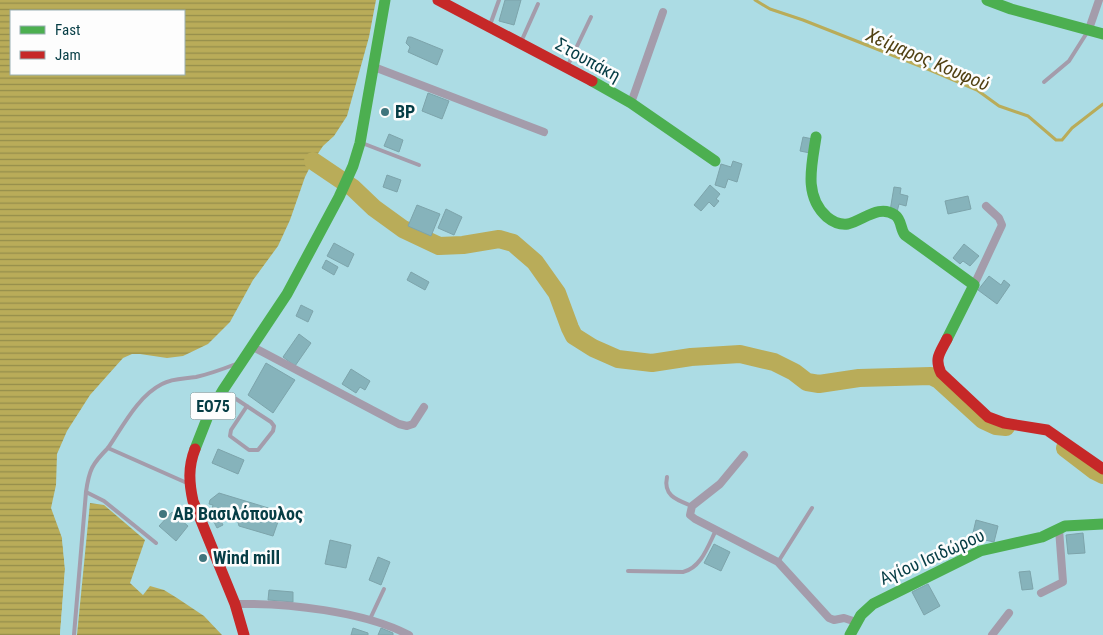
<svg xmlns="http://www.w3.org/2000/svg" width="1103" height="635" font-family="'Roboto Condensed',sans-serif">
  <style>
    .water { fill: url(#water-rules); fill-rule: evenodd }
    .pier { fill: #acdce4 }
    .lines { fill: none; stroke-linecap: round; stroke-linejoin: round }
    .stream { stroke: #b9ac59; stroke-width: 3 }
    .river { stroke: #b9ac59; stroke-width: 18 }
    .building { fill: #86b3bb; stroke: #7da4ab }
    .lane { stroke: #a49cab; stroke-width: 4 }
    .street { stroke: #a49cab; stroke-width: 8 }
    .fast { stroke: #4caf50; stroke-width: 11 }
    .jam { stroke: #c62828; stroke-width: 11 }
    .poi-dot { fill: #40757d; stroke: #fdfdfd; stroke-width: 2 }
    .labels { text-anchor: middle; stroke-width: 5; stroke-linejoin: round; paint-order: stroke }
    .shield { fill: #fdfdfd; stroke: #50777c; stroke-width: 1 }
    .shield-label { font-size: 16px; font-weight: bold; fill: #063d45 }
    .street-label { font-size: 18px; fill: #063d45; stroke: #fdfdfd }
    .poi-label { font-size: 18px; font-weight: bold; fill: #063d45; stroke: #fdfdfd; text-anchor: start }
    .water-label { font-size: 19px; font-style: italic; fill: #514113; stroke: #fdfdfd }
  </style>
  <defs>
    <pattern id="water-rules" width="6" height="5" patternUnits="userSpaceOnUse" patternTransform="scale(1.25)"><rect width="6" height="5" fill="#b9ac59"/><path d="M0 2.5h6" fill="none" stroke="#948d4b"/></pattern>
  </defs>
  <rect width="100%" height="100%" fill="#acdce4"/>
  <!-- water -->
  <g class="water">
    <path d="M0,0H376L369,37L347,116L334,136L323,146L313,161L305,177L290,220L278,246L253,280L230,322L208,344L183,356L167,358L140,354H132L123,358L90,395L67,431L57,454L56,485L51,508L62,538L65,569L60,635H0ZM11,11H184V74H11Z"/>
    <path d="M90,503L104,505L145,540L130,583L143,595L150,586L164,590L177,598L204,616L222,635H77Z"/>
  </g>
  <!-- pier -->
  <path class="pier" d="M62,538L65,540L67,569L63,635H60L65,569Z"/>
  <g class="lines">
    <!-- stream -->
    <path class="stream" d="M755,0L770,9L803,20L930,70L977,90L999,106L1028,116L1056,140H1062L1072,128L1103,104"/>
    <!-- river -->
    <g class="river">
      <path d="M313,161L353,188L374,208L403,229L439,246L463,245L499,239L513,243L535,262L557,293L570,328L574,336L593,348L618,359L652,363L691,357L740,354L774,362L794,372L807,382L819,384L859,378L931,376L939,380L983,420L996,426L1006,427"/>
      <path d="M1065,448L1095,471L1103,475"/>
    </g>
  </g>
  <!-- building -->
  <g class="building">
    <path d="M505,0H521L514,25L499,21Z"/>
    <path d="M408,37H411L443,50L437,65L408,52L410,47L406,43Z"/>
    <path d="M428,93L449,101L442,119L422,111Z"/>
    <path d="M382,107L390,109L388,117L380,115Z"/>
    <path d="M389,134L403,140L399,152L384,146Z"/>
    <path d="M803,137L813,139L810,153L800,151Z"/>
    <path d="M733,161L742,164L737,182L728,179L725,188L715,185L721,164L731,167Z"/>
    <path d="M387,175L401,180L397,192L383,187Z"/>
    <path d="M710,185L720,194L716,199L719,201L714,207L709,202L701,211L694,205Z"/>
    <path d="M894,187L901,188L900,194L908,196L906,206L899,204L897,212L890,211Z"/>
    <path d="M968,196L971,209L948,214L945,201Z"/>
    <path d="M417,205L440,214L431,236L408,226Z"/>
    <path d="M446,209L462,217L454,235L438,228Z"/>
    <path d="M334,243L354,254L348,267L327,256Z"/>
    <path d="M964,244L979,256L970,266L963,261L960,264L953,258Z"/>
    <path d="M326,260L338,267L334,275L322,268Z"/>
    <path d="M411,272L429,282L425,290L407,280Z"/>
    <path d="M989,276L1001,285L1004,280L1010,285L997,304L978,290Z"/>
    <path d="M301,305L313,311L308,322L296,316Z"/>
    <path d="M299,334L311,343L295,366L283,357Z"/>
    <path d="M266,363L295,380L273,413L248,395Z"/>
    <path d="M351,369L370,381L365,390L360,387L356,393L342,384Z"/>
    <path d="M218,449L244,460L238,474L212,463Z"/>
    <path d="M219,493L275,510L280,516L273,536L239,526L237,519L211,511L213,505L209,504L210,500Z"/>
    <path d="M172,512L188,526L176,541L159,526Z"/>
    <path d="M219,517L223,525L217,528L213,520Z"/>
    <path d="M976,520L998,526L994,542L972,537Z"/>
    <path d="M1083,533L1085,553L1068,554L1066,535Z"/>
    <path d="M330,540L351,545L346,568L325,564Z"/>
    <path d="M714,544L730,552L721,571L704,563Z"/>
    <path d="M378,557L390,562L381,585L369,580Z"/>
    <path d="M1030,571L1033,589L1022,590L1019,572Z"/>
    <path d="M928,584L940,606L924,615L912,592Z"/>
    <path d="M269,590L293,592V602L268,600Z"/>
    <path d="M353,628L368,633V635H351Z"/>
    <path d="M381,628L393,633V635H378Z"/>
  </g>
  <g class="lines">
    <!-- lane -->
    <g class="lane">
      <path d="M490,25L499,0"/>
      <path d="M521,42L538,4"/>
      <path d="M568,65L591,17"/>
      <path d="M1044,82L1069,61L1088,31"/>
      <path d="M362,143L419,165"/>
      <path d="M224,391L271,422L274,426L273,431L258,450H249L230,436L231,430L247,406"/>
      <path d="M108,448C123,426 138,396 162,384C173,378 184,379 196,377C210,374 223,369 236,364"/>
      <path d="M667,477C663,496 677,500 692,506"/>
      <path d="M86,492L104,501L156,543"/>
      <path d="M778,562L812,508"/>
      <path d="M628,571L683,572C701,568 708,546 716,530"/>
      <path d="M370,619L384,589"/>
      <path d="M74,635L86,492C89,470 92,464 108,448L187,483"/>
    </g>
    <!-- street -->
    <g class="street">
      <path d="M1089,29L1099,0"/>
      <path d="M374,67L544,132"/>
      <path d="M631,103L663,12"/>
      <path d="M974,285L1002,225L999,218L986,206"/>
      <path d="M253,347L399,424L407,426L413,424L424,407"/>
      <path d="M744,455L720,484L692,506L690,515L695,519L778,562L829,618L834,620L844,618L856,622"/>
      <path d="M1041,593L1063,582L1059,529"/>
      <path d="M235,604C287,603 363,611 409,635"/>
      <path d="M992,635L1009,613"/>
    </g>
    <!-- fast -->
    <g class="fast">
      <path d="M987,0L1011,9L1103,34"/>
      <path d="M592,81L631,103L715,161"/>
      <path d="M816,137C812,164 803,196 827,217C833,222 840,225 848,224C864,220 879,204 895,215C902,220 900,229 905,235L974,285L947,339"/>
      <path d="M195,449L208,416L223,390L287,294L339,197L353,166L360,143L385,0"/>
      <path d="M850,635L861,615L873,604L980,551L1042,537L1065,526L1103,524"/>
    </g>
    <!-- jam -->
    <g class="jam">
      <path d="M438,0L592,81"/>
      <path d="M947,339C940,353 934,358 941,373L988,417L1004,423L1047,430L1103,469"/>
      <path d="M195,449C188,467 189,483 193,501L235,604L244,635"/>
    </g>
  </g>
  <!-- markers -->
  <g class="poi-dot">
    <circle cx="385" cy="112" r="5"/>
    <circle cx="163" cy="514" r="5"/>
    <circle cx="203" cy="558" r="5"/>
  </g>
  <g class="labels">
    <!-- shield labels -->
    <rect class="shield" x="190.5" y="392.5" width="45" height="27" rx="4"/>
    <g class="shield-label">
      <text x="213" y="412">ΕΟ75</text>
    </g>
    <!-- street labels -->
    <g class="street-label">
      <text transform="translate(588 60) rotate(29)" y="6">Στουπάκη</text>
      <text transform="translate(932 557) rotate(-24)" y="6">Αγίου Ισιδώρου</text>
    </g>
    <!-- poi labels -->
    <g class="poi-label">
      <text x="395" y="118">BP</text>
      <text x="173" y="520">ΑΒ Βασιλόπουλος</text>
      <text x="213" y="564">Wind mill</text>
    </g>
    <!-- water labels -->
    <g class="water-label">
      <text transform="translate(928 59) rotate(23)" y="7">Χείμαρος Κουφού</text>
    </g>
  </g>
  <!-- legend -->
  <rect x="10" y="10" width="175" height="65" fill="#fdfdfd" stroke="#9ab0b3"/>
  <rect x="20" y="26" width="25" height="8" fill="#4caf50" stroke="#9ab0b3"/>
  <text x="55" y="35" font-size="15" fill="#063d45">Fast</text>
  <rect x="20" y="51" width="25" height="8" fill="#c62828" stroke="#9ab0b3"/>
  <text x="55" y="60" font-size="15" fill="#063d45">Jam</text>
</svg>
